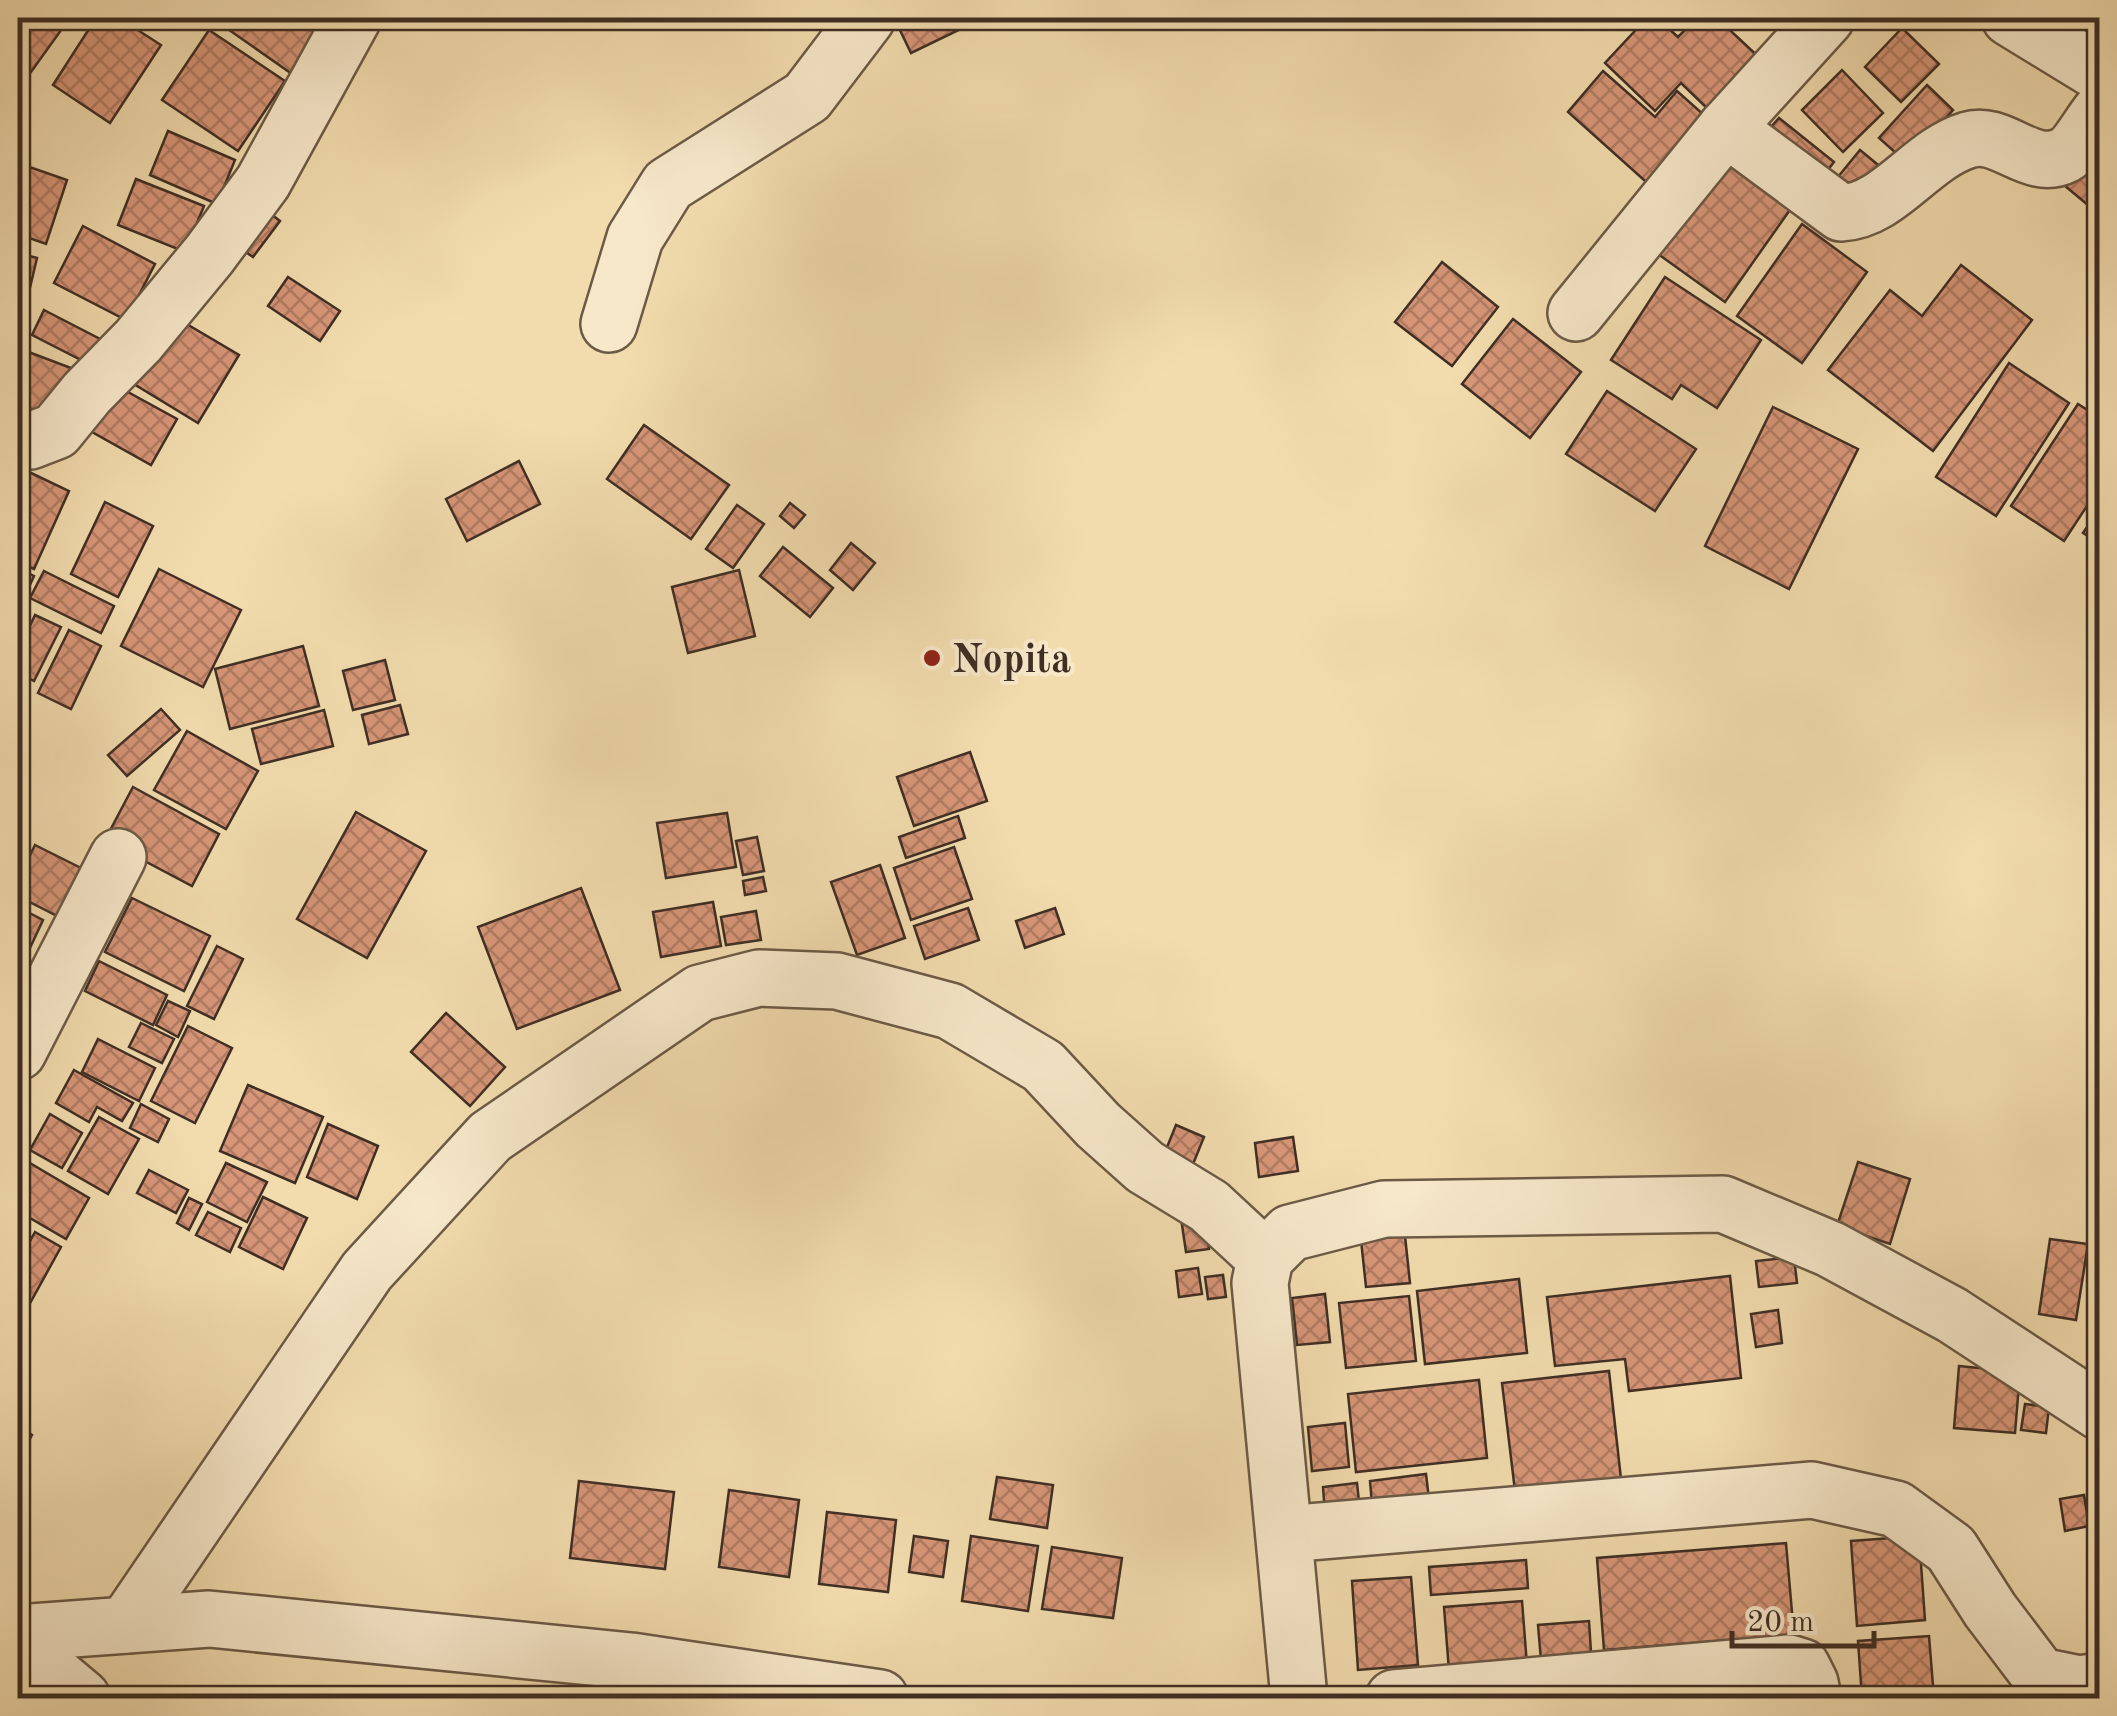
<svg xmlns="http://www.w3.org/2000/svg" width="2117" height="1716" font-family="'Old Standard TT',serif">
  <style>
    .building { fill: url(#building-cross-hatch); stroke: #3f2e24; stroke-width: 2.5 }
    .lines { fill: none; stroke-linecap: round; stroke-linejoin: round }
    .minor-casing { stroke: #6c5a46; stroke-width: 60 }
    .minor { stroke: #f7e8ca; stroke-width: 55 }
    .poi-dot { fill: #8f2418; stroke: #f7e8ca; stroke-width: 4 }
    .labels { text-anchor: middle; stroke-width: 8; stroke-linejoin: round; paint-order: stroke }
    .poi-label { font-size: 40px; font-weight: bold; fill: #3f2e24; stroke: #f7e8ca; text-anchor: start }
  </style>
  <defs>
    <pattern id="building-cross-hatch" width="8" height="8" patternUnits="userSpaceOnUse" patternTransform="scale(2.5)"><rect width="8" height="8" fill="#d79678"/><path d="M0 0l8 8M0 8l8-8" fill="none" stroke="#b07b62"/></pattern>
  </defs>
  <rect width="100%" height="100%" fill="#f2dcae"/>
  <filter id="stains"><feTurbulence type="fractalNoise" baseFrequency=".002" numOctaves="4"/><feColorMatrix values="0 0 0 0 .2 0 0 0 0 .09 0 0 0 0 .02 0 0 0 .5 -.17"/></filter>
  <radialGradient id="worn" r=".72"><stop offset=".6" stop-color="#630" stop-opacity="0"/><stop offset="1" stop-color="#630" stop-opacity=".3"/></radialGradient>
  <!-- building -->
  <g class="building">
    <path d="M18,18L69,19L31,72L18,62Z"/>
    <path d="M96,18H119L161,45L110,123L53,85Z"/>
    <path d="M212,18H331L292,74Z"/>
    <path d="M920,18H962L967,26L911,53L899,28Z"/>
    <path d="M1647,18H1657L1678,37L1697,18H1717L1762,60L1713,114L1681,83L1655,111L1605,63Z"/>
    <path d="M1902,28L1939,64L1901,102L1865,67Z"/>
    <path d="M209,30L285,81L238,151L162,100Z"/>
    <path d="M1842,70L1883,113L1843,152L1802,110Z"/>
    <path d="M1603,71L1655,117L1677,91L1713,123L1654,189L1568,112Z"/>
    <path d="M1927,85L1953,110L1906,162L1879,138Z"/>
    <path d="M1779,118L1834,162L1817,184L1761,138Z"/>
    <path d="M168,131L235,160L217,204L150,175Z"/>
    <path d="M1860,150L1883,169L1850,208L1828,189Z"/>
    <path d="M2100,159V215L2059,181Z"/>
    <path d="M1726,160L1792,207L1725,302L1658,254Z"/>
    <path d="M18,163L67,180L46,244L18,234Z"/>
    <path d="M136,179L204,206L185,252L118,225Z"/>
    <path d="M267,211L280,221L253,257L240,248Z"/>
    <path d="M1802,224L1867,272L1802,363L1737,316Z"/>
    <path d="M83,226L155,264L126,320L54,283Z"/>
    <path d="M18,253L37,258L21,326L18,325Z"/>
    <path d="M1442,262L1498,307L1452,366L1395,322Z"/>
    <path d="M1961,265L2032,320L1933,451L1828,370L1890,290L1922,316Z"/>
    <path d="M288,277L340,311L320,341L268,306Z"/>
    <path d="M1665,277L1761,340L1717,408L1681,385L1672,399L1611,360Z"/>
    <path d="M44,310L104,341L91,365L32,335Z"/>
    <path d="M168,313L239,355L198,423L129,381Z"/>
    <path d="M1513,319L1581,372L1530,438L1462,384Z"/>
    <path d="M18,348L71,368L53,418L18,404Z"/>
    <path d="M2009,363L2069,403L1996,516L1936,477Z"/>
    <path d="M117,386L177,419L151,465L92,432Z"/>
    <path d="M1607,391L1696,449L1655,511L1566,454Z"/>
    <path d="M2078,404L2100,418V486L2064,541L2011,506Z"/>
    <path d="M1773,407L1858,449L1789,589L1705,546Z"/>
    <path d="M644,425L729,485L691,539L607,479Z"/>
    <path d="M519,461L540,504L467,541L446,499Z"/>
    <path d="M29,472L69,491L34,569L18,562V497Z"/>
    <path d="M105,502L153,526L118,597L71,574Z"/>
    <path d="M790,503L805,515L794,528L780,516Z"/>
    <path d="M737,505L764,524L733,568L706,549Z"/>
    <path d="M2100,508V544L2083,533Z"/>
    <path d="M851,543L875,563L853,590L830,570Z"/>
    <path d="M783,547L833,588L810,617L760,576Z"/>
    <path d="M18,568L34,576L18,611Z"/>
    <path d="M159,569L241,610L203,687L121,646Z"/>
    <path d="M739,570L755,636L688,653L672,587Z"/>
    <path d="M44,571L114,606L101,633L30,598Z"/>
    <path d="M35,615L61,627L34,681L18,672V652Z"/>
    <path d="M69,630L101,646L71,709L38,693Z"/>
    <path d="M303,646L319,706L230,729L215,669Z"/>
    <path d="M385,660L395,700L353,710L343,671Z"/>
    <path d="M400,705L408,734L369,744L362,715Z"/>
    <path d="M161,709L180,730L127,776L108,755Z"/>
    <path d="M324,710L333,746L261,764L252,729Z"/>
    <path d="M187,731L258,771L226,829L154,790Z"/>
    <path d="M970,752L987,801L914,826L897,777Z"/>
    <path d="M133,787L219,834L192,886L105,840Z"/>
    <path d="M356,812L426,851L367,958L297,919Z"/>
    <path d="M727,813L736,867L666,878L657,823Z"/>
    <path d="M958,816L965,838L906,858L899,837Z"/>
    <path d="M757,837L764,871L743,875L736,841Z"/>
    <path d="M35,845L89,872L65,920L18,896V880Z"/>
    <path d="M954,847L972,899L911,920L894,868Z"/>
    <path d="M880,865L905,938L857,955L831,882Z"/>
    <path d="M763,877L766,891L745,895L743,881Z"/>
    <path d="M581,888L620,990L517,1029L478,927Z"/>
    <path d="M132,898L210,936L184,991L105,952Z"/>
    <path d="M713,902L721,946L661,957L653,912Z"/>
    <path d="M18,907L43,920L23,963L18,961Z"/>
    <path d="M968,908L979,940L925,959L914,926Z"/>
    <path d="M1055,908L1064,934L1025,948L1016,921Z"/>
    <path d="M756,911L761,940L726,945L721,917Z"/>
    <path d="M217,946L243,959L214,1019L187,1006Z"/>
    <path d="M99,961L167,995L153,1025L85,991Z"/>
    <path d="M168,1001L190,1011L178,1037L156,1025Z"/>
    <path d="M446,1013L505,1067L470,1106L411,1052Z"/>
    <path d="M141,1023L174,1039L162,1063L129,1047Z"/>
    <path d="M188,1026L232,1048L195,1123L151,1101Z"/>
    <path d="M98,1039L155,1068L139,1101L82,1072Z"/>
    <path d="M74,1070L133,1103L122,1121L97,1107L89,1122L56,1103Z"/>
    <path d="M248,1085L323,1117L295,1183L220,1151Z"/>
    <path d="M141,1104L169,1119L158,1142L130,1128Z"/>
    <path d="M50,1114L82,1133L62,1168L30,1150Z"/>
    <path d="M99,1117L139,1139L108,1194L68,1171Z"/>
    <path d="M328,1124L378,1146L357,1199L307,1177Z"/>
    <path d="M1176,1125L1204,1137L1189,1174L1161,1162Z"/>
    <path d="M1293,1137L1298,1171L1259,1177L1255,1143Z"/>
    <path d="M18,1156L89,1198L66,1239L18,1211Z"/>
    <path d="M1858,1162L1910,1179L1890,1244L1837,1226Z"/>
    <path d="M226,1163L267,1182L247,1222L207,1202Z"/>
    <path d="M149,1170L188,1190L176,1213L137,1193Z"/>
    <path d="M263,1197L307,1218L283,1269L239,1247Z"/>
    <path d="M189,1198L202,1204L189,1230L177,1223Z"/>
    <path d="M208,1212L241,1228L230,1252L196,1235Z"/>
    <path d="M1204,1215L1209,1249L1186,1252L1181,1218Z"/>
    <path d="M35,1232L61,1247L18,1325V1263Z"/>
    <path d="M1405,1236L1410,1283L1366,1287L1361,1240Z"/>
    <path d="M2050,1239L2088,1244L2076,1320L2039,1314Z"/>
    <path d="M1794,1257L1797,1283L1759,1287L1756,1261Z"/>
    <path d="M1198,1268L1202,1294L1179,1297L1176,1271Z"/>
    <path d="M2100,1272V1330H2097L2091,1273Z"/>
    <path d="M1223,1275L1226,1297L1208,1299L1205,1277Z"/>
    <path d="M1730,1276L1741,1378L1629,1391L1625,1359L1555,1366L1547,1297Z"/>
    <path d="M1519,1279L1527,1353L1425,1364L1417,1291Z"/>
    <path d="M1325,1294L1330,1342L1297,1345L1292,1298Z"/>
    <path d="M1409,1296L1416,1361L1346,1368L1339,1303Z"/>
    <path d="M1778,1310L1782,1343L1756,1347L1751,1314Z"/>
    <path d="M1959,1366L2020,1372L2015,1433L1954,1428Z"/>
    <path d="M1609,1371L1621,1479L1515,1491L1502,1383Z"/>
    <path d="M1479,1380L1487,1458L1356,1472L1348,1394Z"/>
    <path d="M2025,1404L2049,1407L2046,1433L2021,1430Z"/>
    <path d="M1345,1423L1349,1467L1312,1471L1308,1427Z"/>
    <path d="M20,1427L32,1435L18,1462V1431Z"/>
    <path d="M1426,1474L1429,1499L1372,1504L1370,1481Z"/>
    <path d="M997,1477L1053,1485L1047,1528L990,1519Z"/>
    <path d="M579,1481L674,1492L665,1569L570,1558Z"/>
    <path d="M1357,1483L1360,1511L1325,1514L1323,1487Z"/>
    <path d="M729,1490L799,1500L789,1577L719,1567Z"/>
    <path d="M2084,1495L2089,1526L2065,1531L2060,1499Z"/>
    <path d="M827,1512L896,1520L888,1592L819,1584Z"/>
    <path d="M914,1536L948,1541L943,1577L909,1572Z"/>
    <path d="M971,1536L1038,1546L1028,1611L962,1601Z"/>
    <path d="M1919,1536L1925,1620L1857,1626L1851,1541Z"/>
    <path d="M1786,1543L1794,1635L1604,1650L1597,1558Z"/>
    <path d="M1052,1547L1122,1558L1113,1618L1042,1609Z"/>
    <path d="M1526,1560L1528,1588L1431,1595L1429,1567Z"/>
    <path d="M1411,1577L1418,1665L1358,1670L1352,1581Z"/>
    <path d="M1522,1601L1527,1665L1449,1671L1444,1607Z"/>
    <path d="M1589,1621L1592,1668L1542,1672L1538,1625Z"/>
    <path d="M1929,1636L1934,1698H1862L1858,1641Z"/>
  </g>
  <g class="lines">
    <defs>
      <g id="minor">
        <path d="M2010,18L2100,73"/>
        <path d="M1726,128L1841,213C1889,211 1921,154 1968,140C2002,129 2030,173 2065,155C2078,148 2090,124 2100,112"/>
        <path d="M1576,313L1726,128L1826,18"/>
        <path d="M609,324L635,238L668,185L807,97L867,18"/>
        <path d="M18,438L30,441L56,431L87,393L138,341L209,255L263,182L353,18"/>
        <path d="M18,1052L118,857"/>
        <path d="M1285,1534L1812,1490L1896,1509L1951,1549L1990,1610L2040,1676L2079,1684L2100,1681"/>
        <path d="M126,1625L367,1271L490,1137L700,993L759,978L837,981L950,1011L1043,1066L1098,1125L1145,1167L1209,1206L1265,1258"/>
        <path d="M18,1633L209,1619L631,1661L880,1698"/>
        <path d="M18,1644L82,1698"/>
        <path d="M1299,1698L1260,1283L1265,1258L1290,1233L1384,1209L1723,1204L1830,1249L1952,1315L2100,1412"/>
        <path d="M1394,1698L1789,1663L1802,1667L1810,1683L1813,1698"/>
      </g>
    </defs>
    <!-- minor casing -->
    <use href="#minor" class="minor-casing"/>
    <!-- minor -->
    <use href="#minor" class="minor"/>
  </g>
  <!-- markers -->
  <circle class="poi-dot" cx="932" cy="658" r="10"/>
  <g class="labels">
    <!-- poi labels -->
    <g class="poi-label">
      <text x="952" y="672">Nopita</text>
    </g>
  </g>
  <!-- margin -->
  <rect width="2117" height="1716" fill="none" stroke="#f2dcae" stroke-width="60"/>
  <rect x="20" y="20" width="2077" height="1676" fill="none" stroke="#3f2e24" stroke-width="5"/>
  <rect x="30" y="30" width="2057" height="1656" fill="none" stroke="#3f2e24" stroke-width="2.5"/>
  <!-- scale -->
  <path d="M1732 1631v15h142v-15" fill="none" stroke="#3f2e24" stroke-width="5"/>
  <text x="1747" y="1631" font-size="30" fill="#3f2e24" stroke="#f7e8ca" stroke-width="8" paint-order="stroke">20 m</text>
  <rect width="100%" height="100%" filter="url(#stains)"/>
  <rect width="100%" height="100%" fill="url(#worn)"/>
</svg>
